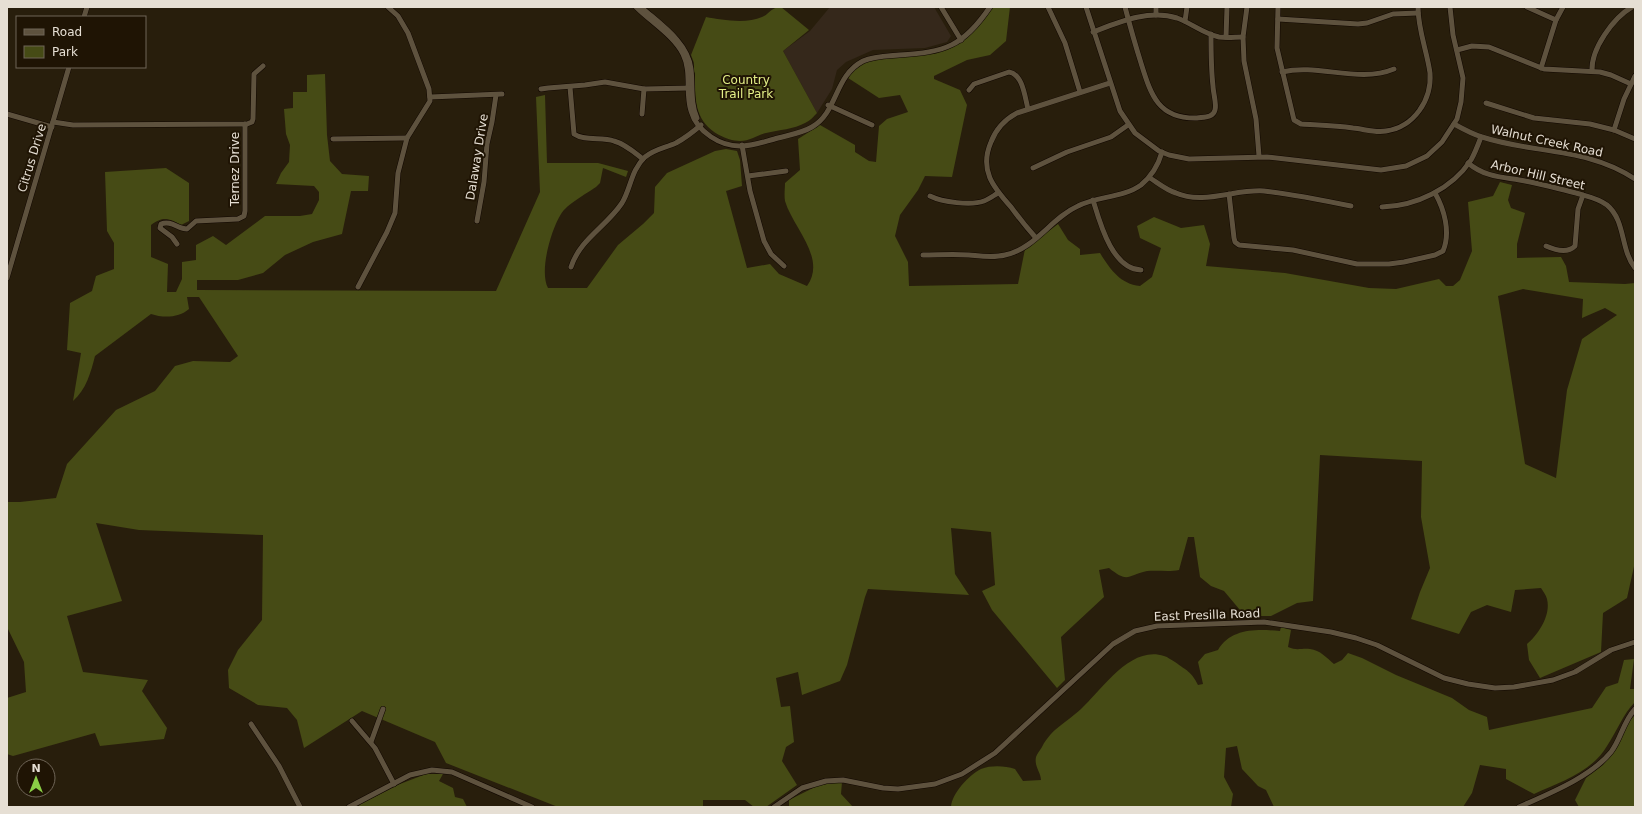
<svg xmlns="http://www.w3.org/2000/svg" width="1642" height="814" font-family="'DejaVu Sans',sans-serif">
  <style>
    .education { fill: #35281b }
    .green { fill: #464b15; fill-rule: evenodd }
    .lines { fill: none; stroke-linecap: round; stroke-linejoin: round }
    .minor-casing { stroke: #110700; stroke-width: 6 }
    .minor { stroke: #5e523e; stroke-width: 5 }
    .labels { text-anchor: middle; stroke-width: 4; stroke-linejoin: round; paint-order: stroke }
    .park-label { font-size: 12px; fill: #e3ee87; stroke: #1f1404 }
    .street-label { font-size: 12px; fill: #e6dfd4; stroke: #1f1404 }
  </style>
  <rect width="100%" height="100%" fill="#281e0c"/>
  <!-- education -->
  <path class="education" d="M830,7H934L951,36L947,42L925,48L873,50L846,62L837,70L832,89L817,113L783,51L810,31Z"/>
  <!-- green -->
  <g class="green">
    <path d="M778,7H781L809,30L783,51L817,113C814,116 810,121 805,123C794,129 779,130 766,133C757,135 750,141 740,141C733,141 725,138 719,135C694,121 695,99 695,73L694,72V63L691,55L706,17C721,20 747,24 762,17C768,15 770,9 778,7Z"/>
    <path d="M990,7H1010L1006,41L990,55L967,60L934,76V79L960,90L967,105L952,177L925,176L918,190L900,215L895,236L908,262L909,286L1018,284L1025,249L1058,224L1068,240L1080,249V255L1100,253C1110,269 1120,284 1140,286L1152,277L1161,248L1140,238L1137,226L1154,217L1181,228L1204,225L1210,244L1206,266L1285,273L1369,288L1396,289L1439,279L1446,286H1453L1460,280L1472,251L1468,202L1493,196L1500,182L1512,185L1508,200L1511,208L1525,213L1517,244V258L1561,257L1566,266L1569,282L1625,284L1635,283V562L1627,598L1603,613L1601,652L1540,678L1529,660L1527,644C1539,634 1551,615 1547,599C1546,595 1543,591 1541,588L1515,590L1511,612L1487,605L1471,612L1459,634L1411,619L1420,592L1430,568L1421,517L1422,461L1320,455L1313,601L1297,603L1271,616H1245L1224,591L1211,586L1200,577L1194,537H1188L1179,570C1169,572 1158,570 1147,571C1127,575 1129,584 1109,568L1099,570L1104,597L1061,637L1065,680L1057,688L992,610L982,591L995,585L991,532L951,528L955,574L969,595L868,589L865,597L847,665L840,681L802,695L798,672L776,678L781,707L790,706L794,742L786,747L782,761L797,785L766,807H754L745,800H703V807H558L446,763L435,742L362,711L304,748L297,720L287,708L258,705L229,688L228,670L238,650L262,620L263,535L139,530L96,523L122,601L67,616L83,672L148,680L142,691L167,728L164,739L100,746L95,733L13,756L7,754V698L26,692L24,662L7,627V502H20L56,498L67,464L116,410L155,391L175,366L193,361L230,362L238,356L199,297H187L189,309C179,318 163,318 151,314L95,356C91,372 86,390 73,401L81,353L67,350L70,303L92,291L96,276L114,269V243L107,231L105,172L166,168L189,183V221L181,225C169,218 163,216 151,225V257L168,264L167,292H176L182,279V262L196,260V245L213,236L226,245L265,216H300L312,214L319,200V192L314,186L276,184L281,173L289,162L290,145L286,134L284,109L293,108V92H307V75L325,74L327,135L330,161L342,174L369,176L368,191H351L342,234L313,242L285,255L263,273L238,280H197V290L496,291L540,192L536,97L545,95L547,163H598L628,171L626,177L603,168L600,183L596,187C586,194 567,204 561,214C551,230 539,271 548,288H587L618,245L643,224L654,213L655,187L667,173L715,151L726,149L737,151L740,160L742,186L726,191L747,268L770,264L779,274L807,286C827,258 793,228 785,201C784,195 785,188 785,183L800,170L798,139L820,125L855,145V152L869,161L876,162L879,126L887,119L908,112L900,95L879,98L845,76L869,59L928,53L961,40ZM1523,289L1583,299L1582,318L1605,308L1617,315L1582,339L1567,390L1556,478L1525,464L1498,296Z"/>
    <path d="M1281,627L1291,630L1288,647C1297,651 1301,648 1310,649C1320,650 1327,658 1334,664L1342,660L1348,653L1362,658L1396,675L1452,698L1469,710L1487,717L1489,730L1592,708L1606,687L1618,683L1624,660L1634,659L1630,689H1635V702C1623,714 1617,731 1607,746C1592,772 1560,782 1534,794L1506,779V769L1480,765L1472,793L1463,807H1274L1266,790L1258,786L1242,769L1237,746L1226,748L1224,777L1233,794L1231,807H951C952,793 969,775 981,769C992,765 1005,766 1015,769L1023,781L1041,780C1041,772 1034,767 1036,757C1037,754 1040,750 1042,747C1052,728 1066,723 1081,709C1102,690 1130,645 1164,656C1168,657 1171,660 1175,662C1187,671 1191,671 1198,685L1203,684L1198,662L1205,654L1218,650C1231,628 1257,629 1280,631Z"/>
    <path d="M1635,715V807H1579L1575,800L1586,778L1603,765L1617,746L1629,721Z"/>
    <path d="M426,774H443L439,781L453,788L455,797L463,799L467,807H360L359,805L400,784Z"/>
    <path d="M842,782L841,794L853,807H789V800L819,785Z"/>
  </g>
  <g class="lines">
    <defs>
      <g id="minor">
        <path d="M636,7C651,22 673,35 683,54C692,72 685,93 691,111C697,132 721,147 742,146C754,146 766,141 778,138C789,135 802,133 812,127C838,112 834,76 863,61C874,56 887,56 899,55C945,52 963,47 990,7"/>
        <path d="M641,7C660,24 688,42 691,69C693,86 690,102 697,118"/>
        <path d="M941,7L961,40"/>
        <path d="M1048,7L1065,43L1080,92"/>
        <path d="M1086,7L1120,111L1135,133L1159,151L1169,155L1189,159L1267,157L1381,170L1406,166L1427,156L1442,142L1457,119L1461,102L1463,78L1453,35L1450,7"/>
        <path d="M1125,7C1130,26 1135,44 1141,63C1151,95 1158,119 1197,118C1204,117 1213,118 1215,110C1217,105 1213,92 1213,86C1211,69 1211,51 1211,34"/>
        <path d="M1156,7V15"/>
        <path d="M1247,7L1243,37L1244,61L1256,119L1259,156"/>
        <path d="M1278,7L1277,48L1294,120L1301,124C1318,125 1336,125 1353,128C1364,129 1375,133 1386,131C1414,127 1432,100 1430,73C1427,51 1418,30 1418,7"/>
        <path d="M1527,7L1556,20"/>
        <path d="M84,17L87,7"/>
        <path d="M1278,19L1358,24L1367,23L1393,14L1418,13"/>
        <path d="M1185,21L1187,7"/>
        <path d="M1093,32C1119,22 1149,9 1177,18C1191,23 1204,34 1219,37C1227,38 1235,37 1243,37"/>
        <path d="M1226,37L1227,7"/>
        <path d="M1457,50L1472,46L1489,47L1544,69L1600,72L1611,75L1631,84"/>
        <path d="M1541,68L1556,20L1563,7"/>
        <path d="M1592,71C1591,49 1613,18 1632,7"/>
        <path d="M1282,72C1319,63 1358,84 1394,69"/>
        <path d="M570,87L574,134C584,141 602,137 614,141C625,144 634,152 643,159"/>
        <path d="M541,89L548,88L585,85L605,82L644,89L690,88"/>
        <path d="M969,90L974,84L1009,72C1023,74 1025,98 1028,109"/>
        <path d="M430,97L502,94"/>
        <path d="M1486,103L1534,118L1590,124L1614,130L1635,139"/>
        <path d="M828,105L872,125"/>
        <path d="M7,114L52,127"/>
        <path d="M642,114L644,89"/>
        <path d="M53,122L73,125L247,124L252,122L253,119L254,74L263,66"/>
        <path d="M1454,124C1463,129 1472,134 1482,137C1534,154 1587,147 1635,179"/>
        <path d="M1614,130L1624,99L1635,76"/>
        <path d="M333,139L407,138"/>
        <path d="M742,145L750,191L764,241L771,254L784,266"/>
        <path d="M1468,163C1486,178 1504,177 1525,181C1542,184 1559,189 1576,193C1586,196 1598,198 1607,205C1626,221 1620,249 1635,268"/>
        <path d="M1033,168L1067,152L1111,137L1128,125"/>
        <path d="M748,176L786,171"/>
        <path d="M1150,178C1158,183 1166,190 1176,193C1203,205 1235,189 1264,191C1293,194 1322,200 1351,206"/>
        <path d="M1229,194L1234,238L1235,242L1239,245L1293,250L1357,264H1389L1404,262L1435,255L1443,251C1451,232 1444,209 1435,193"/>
        <path d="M930,196C942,202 971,206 984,201C989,199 993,196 998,193"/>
        <path d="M1093,200C1100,223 1112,269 1141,270"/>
        <path d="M1382,207C1416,206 1452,189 1471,160C1475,153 1478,145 1481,137"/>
        <path d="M477,221L484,182L487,144L492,122L496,95"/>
        <path d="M1036,238C1027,228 1019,218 1011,207C993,187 979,170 991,142C996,129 1004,120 1017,113L1110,83"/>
        <path d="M177,244L172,237L160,228L161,224C171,220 178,229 187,229L196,221L238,219L244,216L245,211V124"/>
        <path d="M1546,246C1555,250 1567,254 1575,246L1578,209L1583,195"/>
        <path d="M923,255C938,255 953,254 969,255C981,256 993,258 1005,255C1035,249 1051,218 1078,206C1097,196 1123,198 1141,185C1152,176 1158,166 1162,152"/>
        <path d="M571,267C580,239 606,227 622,203C631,188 631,170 645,157C655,149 665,148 676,143C685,138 693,132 701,125"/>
        <path d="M7,278L69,67"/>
        <path d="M358,287L387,232L395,213L398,173L407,138L430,101L429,89L408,33L398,16L388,7"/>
        <path d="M352,721L375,748L394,784"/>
        <path d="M251,724L279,766L300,807"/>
        <path d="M371,742L383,709"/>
        <path d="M349,807L410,775L432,770L452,772L532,807"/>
        <path d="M774,807L802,788L826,781L843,780L883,788L898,789L935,784L962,774L995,753L1113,644L1135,631L1157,626L1264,622L1331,632L1356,638L1377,645L1444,678L1468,684L1495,688L1514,687L1553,680L1575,672L1611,650L1635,642"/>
        <path d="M1519,807C1548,794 1591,777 1611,752C1621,739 1623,722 1635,709"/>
      </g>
    </defs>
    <!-- minor casing -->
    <use href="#minor" class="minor-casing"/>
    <!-- minor -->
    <use href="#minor" class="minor"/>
  </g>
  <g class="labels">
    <!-- park labels -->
    <g class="park-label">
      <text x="746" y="84">Country<tspan x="746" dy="14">Trail Park</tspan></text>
    </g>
    <!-- street labels -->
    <g class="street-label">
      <text transform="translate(1547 141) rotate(12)" y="4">Walnut Creek Road</text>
      <text transform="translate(477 157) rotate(-81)" y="4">Dalaway Drive</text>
      <text transform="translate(32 158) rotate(-73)" y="4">Citrus Drive</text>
      <text transform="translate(235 169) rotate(-90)" y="4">Ternez Drive</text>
      <text transform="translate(1538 175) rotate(13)" y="4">Arbor Hill Street</text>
      <text transform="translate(1207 615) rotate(-2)" y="4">East Presilla Road</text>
    </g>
  </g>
  <!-- border -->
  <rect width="1642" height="814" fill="none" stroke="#e6dfd4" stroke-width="16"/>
  <!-- legend -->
  <rect x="16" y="16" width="130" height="52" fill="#1f1404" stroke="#6f6557"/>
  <rect x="24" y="29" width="20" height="6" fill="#5e523e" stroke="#6f6557"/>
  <text x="52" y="36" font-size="12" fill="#e6dfd4">Road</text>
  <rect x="24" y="46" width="20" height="12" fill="#464b15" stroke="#6f6557"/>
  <text x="52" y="56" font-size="12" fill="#e6dfd4">Park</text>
  <!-- north arrow -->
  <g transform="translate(36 778)"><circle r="19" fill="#1f1404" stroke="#6f6557"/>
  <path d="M0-3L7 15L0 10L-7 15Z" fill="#8bce46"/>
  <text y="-6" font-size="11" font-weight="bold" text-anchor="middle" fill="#e6dfd4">N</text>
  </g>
</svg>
